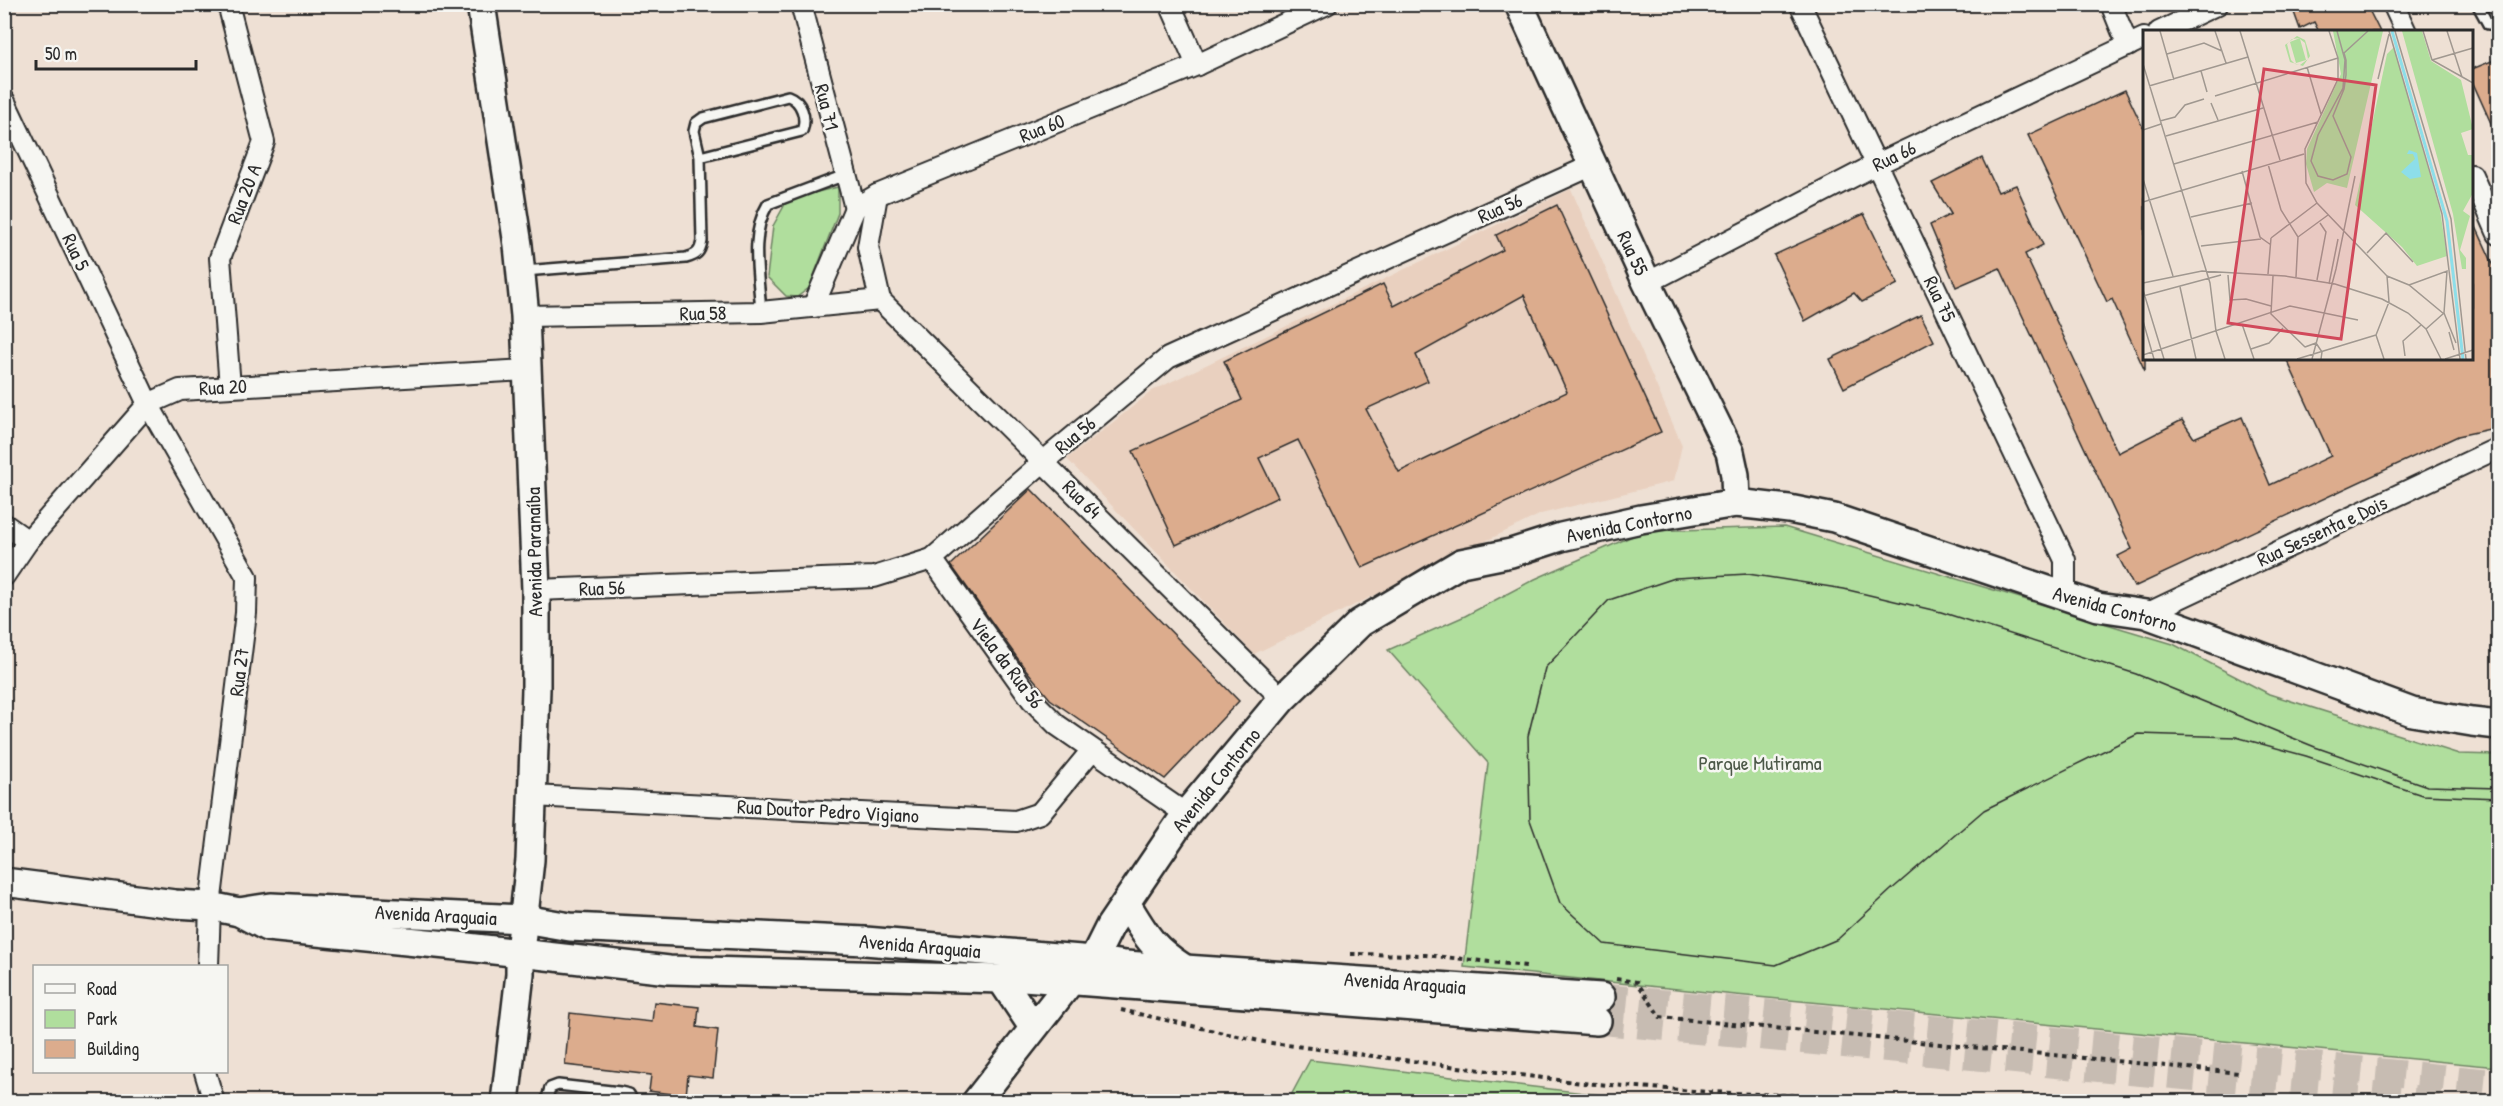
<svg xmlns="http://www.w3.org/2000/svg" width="2503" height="1106" font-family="'Patrick Hand',sans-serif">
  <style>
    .built { fill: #e9d0bf }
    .green { fill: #b0de9d; stroke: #6e8464; stroke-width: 1.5 }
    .building { fill: #dcac8d; stroke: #2b2b2b; stroke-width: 1.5; fill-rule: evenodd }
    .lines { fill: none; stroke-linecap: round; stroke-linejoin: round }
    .secondary-tunnel { stroke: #c7bcb2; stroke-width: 27; stroke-dasharray: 27 14; stroke-linecap: butt }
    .lane-casing { stroke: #2b2b2b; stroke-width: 14 }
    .street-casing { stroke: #2b2b2b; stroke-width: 24 }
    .secondary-casing { stroke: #2b2b2b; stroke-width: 32 }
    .path { stroke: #2b2b2b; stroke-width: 4; stroke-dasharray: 4.5 4.5; stroke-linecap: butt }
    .lane { stroke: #f6f6f2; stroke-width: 9 }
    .street { stroke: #f6f6f2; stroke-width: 20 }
    .secondary { stroke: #f6f6f2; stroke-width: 27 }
    .tram { stroke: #2b2b2b; stroke-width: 1.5 }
    .labels { text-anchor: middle; stroke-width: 5; stroke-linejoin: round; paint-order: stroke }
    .street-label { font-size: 20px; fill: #2b2b2b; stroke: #f6f6f2 }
    .park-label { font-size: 20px; fill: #4c5848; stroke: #f6f6f2 }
    .inset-river { fill: none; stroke: #8ddee9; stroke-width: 3 }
    .inset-road { fill: none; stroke: #a09890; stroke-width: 1.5 }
    .view { fill: #d1495b; fill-opacity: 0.15; stroke: #d1495b; stroke-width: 3 }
    .inset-edge { fill: none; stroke: #2b2b2b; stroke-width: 3 }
  </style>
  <rect width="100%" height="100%" fill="#eee0d4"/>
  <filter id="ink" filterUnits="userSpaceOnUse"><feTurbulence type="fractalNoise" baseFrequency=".0167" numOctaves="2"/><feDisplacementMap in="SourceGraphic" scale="12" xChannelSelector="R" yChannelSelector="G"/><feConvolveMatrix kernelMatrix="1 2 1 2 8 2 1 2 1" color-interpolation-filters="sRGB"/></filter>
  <g filter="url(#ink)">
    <!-- built -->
    <path class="built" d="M1571,189L1682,445L1674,481L1541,514L1254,654L1067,459L1152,391Z"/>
    <!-- green -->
    <g class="green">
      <path d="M838,187V213L809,288L797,297L786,296L767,277L773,226L788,199Z"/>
      <path d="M1784,527L2173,644L2269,694L2459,754L2498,755V1067L1736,995L1464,967L1488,763L1388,650L1465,616L1535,579L1644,531Z"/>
      <path d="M1310,1060L1634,1099L1686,1101H1288Z"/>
    </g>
    <!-- building -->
    <g class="building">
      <path d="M2291,4H2366L2380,32H2319L2314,22L2300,29Z"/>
      <path d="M2499,58V141L2472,81V69Z"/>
      <path d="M2125,90L2145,132V371L2112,299L2107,302L2028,135Z"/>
      <path d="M1982,158L1998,192L2016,185L2043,245L2025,254L2118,453L2182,420L2194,438L2242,417L2270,485L2331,456L2286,358H2472V218L2499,277V427L2458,436L2134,587L2118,556L2132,549L2000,268L1956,287L1930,225L1951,214L1932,183Z"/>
      <path d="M1557,205L1661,432L1362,568L1298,440L1259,458L1278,497L1176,545L1133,451L1242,400L1224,361L1383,284L1394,306L1503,250L1496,235ZM1524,295L1567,392L1399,472L1366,409L1428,381L1416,355Z"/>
      <path d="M1864,214L1898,284L1862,302L1854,293L1805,321L1774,255Z"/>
      <path d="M1921,315L1934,341L1844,388L1830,359Z"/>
      <path d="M1031,489L1239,701L1165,779L1050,699L1023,666L951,565Z"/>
      <path d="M654,1002L699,1007L697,1027L718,1030L713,1078L688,1075L686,1096L649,1091L651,1075L565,1065L570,1013L652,1022Z"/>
    </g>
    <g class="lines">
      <!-- secondary-tunnel -->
      <g class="secondary-tunnel">
        <path d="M1601,997L2498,1083"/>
        <path d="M1597,1021L2452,1102"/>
      </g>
      <defs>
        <g id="lane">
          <path d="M2477,4L2488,24H2498"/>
          <path d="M524,271L686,258C696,255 700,253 702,241L700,157L694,131L696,123L703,118L788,96C802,101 807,118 802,131L700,157"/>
          <path d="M761,312C759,277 749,235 768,204L845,175"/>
          <path d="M546,1102L550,1088L558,1085L620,1092L629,1094L633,1102"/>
        </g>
        <g id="street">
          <path d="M228,4L264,142L220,258L230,387"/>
          <path d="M801,4L855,208"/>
          <path d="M1170,4L1197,65"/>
          <path d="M1800,4L2065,560V597"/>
          <path d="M2111,4L2128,46"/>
          <path d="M2393,4L2406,32"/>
          <path d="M2159,32L2218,4"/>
          <path d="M4,100L148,404L247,577L246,613L210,906L208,966"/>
          <path d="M2472,175L2498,234"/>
          <path d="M877,195L868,247L880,300"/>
          <path d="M1647,283L1875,165L2144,38"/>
          <path d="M880,300L1282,699"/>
          <path d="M813,307L855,208L877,195L1197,65L1327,4"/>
          <path d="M525,316L761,312L880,300"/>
          <path d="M4,524L28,541"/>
          <path d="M932,559L1032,700L1057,725L1186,814"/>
          <path d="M4,576L28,541L148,404L180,390L526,370"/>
          <path d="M536,590L874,577L932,559L1044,461L1168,358L1593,165"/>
          <path d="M2146,614L2498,448"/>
          <path d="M533,796L1016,821L1040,813L1092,750"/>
          <path d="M205,1072L214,1102"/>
        </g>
        <g id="secondary">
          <path d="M481,4L518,245L525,316L536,590V689L530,860L520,952V974L505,1102"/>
          <path d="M1519,4L1647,283L1730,452L1735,475L1736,503"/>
          <path d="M4,882L175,904L210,906L239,912L267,927L467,947L669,970L1001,979L1024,977L1597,1021"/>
          <path d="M1126,903C1145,934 1151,947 1182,967"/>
          <path d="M239,912L271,907L524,919L570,927L865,941L1093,960L1125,965L1601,997"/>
          <path d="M1001,979L1033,1027"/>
          <path d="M976,1102L1070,982L1093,960L1110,926L1186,814L1282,699L1360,623L1461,563L1511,553L1561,537L1641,519L1736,503L1789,509L1834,518L2098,607L2146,614L2412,712L2472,722L2498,725"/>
        </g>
      </defs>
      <!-- lane casing -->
      <use href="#lane" class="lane-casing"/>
      <!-- street casing -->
      <use href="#street" class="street-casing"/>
      <!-- secondary casing -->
      <use href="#secondary" class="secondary-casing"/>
      <!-- path -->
      <g class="path">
        <path d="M1351,954L1426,955L1526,966"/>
        <path d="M1616,979L1637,982L1660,1017L2239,1073"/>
        <path d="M1121,1010L1264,1042L1582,1083L1709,1092L1948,1102"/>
      </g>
      <!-- lane -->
      <use href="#lane" class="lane"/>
      <!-- street -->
      <use href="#street" class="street"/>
      <!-- secondary -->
      <use href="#secondary" class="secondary"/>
      <!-- tram -->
      <path class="tram" d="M2498,788L2427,786L2315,747L2136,674L1941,612L1844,589L1748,574L1675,578L1609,600L1545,668L1528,736L1530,820L1560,903L1604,944L1776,965L1838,939L1891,890L1984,810L2138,734L2236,737L2306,756L2422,795L2498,798"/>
    </g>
  </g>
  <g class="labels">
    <!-- street labels -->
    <g class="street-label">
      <text transform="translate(827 107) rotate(76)" y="7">Rua 71</text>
      <text transform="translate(1042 128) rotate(-22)" y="7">Rua 60</text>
      <text transform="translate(1894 156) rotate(-26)" y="7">Rua 66</text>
      <text transform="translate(244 194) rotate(-69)" y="7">Rua 20 A</text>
      <text transform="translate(1500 208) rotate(-24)" y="7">Rua 56</text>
      <text transform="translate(76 252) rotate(65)" y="7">Rua 5</text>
      <text transform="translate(1633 253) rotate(65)" y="7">Rua 55</text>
      <text transform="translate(1940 299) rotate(64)" y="7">Rua 75</text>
      <text transform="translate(703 313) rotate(-1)" y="7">Rua 58</text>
      <text transform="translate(223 387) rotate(-3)" y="7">Rua 20</text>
      <text transform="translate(1075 435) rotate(-40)" y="7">Rua 56</text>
      <text transform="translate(1082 499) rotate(45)" y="7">Rua 64</text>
      <text transform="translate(1629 524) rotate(-11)" y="7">Avenida Contorno</text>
      <text transform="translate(2322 531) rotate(-25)" y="7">Rua Sessenta e Dois</text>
      <text transform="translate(534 552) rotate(-91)" y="7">Avenida Paranaíba</text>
      <text transform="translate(602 588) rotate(-2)" y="7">Rua 56</text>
      <text transform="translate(2115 609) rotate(15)" y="7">Avenida Contorno</text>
      <text transform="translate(1007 663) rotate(53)" y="7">Viela da Rua 56</text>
      <text transform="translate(239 672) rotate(-83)" y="7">Rua 27</text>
      <text transform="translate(1216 780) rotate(-51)" y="7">Avenida Contorno</text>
      <text transform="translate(828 811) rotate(3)" y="7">Rua Doutor Pedro Vigiano</text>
      <text transform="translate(436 915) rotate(3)" y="7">Avenida Araguaia</text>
      <text transform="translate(920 946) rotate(5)" y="7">Avenida Araguaia</text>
      <text transform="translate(1405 983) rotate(4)" y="7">Avenida Araguaia</text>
    </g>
    <!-- park labels -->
    <g class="park-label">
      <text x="1760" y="770">Parque Mutirama</text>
    </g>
  </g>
  <!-- overview -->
  <g transform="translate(2143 30)">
    <rect width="330" height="330" fill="#eee0d4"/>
    <path d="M190,1H240L204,158L184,153L171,162L163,134L164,119L198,44ZM259,1H279L288,31L318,50L330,99L318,103L325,125H330V163L320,181L327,186L317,220L323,228V239H319L310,184ZM154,6L162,10L167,26L160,36L147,32L142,15ZM157,8L147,12L153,33L163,30L157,9L162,13L165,29L157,35L152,34L148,30L144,14L149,9ZM251,17L297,180L304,226L274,236L259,217L212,175L244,24Z" fill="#b0de9d" fill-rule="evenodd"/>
    <path d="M266,120L274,123L278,147L267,149L258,142L272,129L270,124H264Z" fill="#8ddee9"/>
    <path class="inset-river" d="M249,1L304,191L320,329"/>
    <path class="inset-road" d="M17,1L31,50M72,1L83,33M97,1L137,130M186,1L195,28V49L162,119L163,153L174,173L244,246L246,272L233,305L241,329M194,1L202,30L200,58L175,105L168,131L175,146L190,150L204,144L208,127L190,86L201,59L203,45V30L201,23L225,1M246,1L299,184L317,329M252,1L308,189L323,329M280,1L289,30L330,53M304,1L319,47M24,24L61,13L79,21M289,30L330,18M0,34L67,253L73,301L82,329M164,37L178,84M58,41L64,62M235,49L246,4M6,56L105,27M72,66L195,28M68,73L75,90M17,91L32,87L42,75L61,69M0,100L18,94M23,106L120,78M31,134L175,92M125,134L138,180L155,207L153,247M99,141L117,207L128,215M0,149L30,246M0,172L161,124M48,187L109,173M155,207L185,185M128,208L174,173M58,216L118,209M224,223L243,203L270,232M125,244L128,208M85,245L87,270L103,269L128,276M130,246L128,284L162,317M244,246L266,255L301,284M174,250L183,202L177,193M0,253L59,241L142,246L192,254L239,269L265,283L283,299L298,329M186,254L195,209M266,255L304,241L301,283M37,257L53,329M0,260L21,329M0,266L78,245M301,283L313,313M0,291L11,329M99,294L111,329M283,299L301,283M306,302L311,320M162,317L173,313L179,322L178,329M108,319L126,313L140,298M0,325L147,276L215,290M262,326L260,311L278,295M154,329L233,305M169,329L193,239L212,146M302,329L330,320"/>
    <path class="view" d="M121,39L233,55L198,309L85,293Z"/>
    <rect width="330" height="330" class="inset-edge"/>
  </g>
  <!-- margin -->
  <rect width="2503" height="1106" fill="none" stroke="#f6f6f2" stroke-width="24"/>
  <rect x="12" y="12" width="2479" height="1082" fill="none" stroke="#2b2b2b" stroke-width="2" filter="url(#ink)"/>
  <!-- legend -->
  <rect x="33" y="965" width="195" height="108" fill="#f6f6f2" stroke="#a5a5a2" stroke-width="1.5"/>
  <rect x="45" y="984" width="30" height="9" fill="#f6f6f2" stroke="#a5a5a2" stroke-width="1.5"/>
  <text x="87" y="995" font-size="18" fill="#2b2b2b">Road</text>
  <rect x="45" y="1010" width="30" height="18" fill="#b0de9d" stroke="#a5a5a2" stroke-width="1.5"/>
  <text x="87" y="1025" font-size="18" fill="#2b2b2b">Park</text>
  <rect x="45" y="1040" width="30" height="18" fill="#dcac8d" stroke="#a5a5a2" stroke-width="1.5"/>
  <text x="87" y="1055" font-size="18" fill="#2b2b2b">Building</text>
  <!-- scale -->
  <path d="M36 60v9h160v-9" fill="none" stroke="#2b2b2b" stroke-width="3"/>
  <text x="45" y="60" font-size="18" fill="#2b2b2b" stroke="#f6f6f2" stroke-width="4.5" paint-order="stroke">50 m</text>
</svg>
